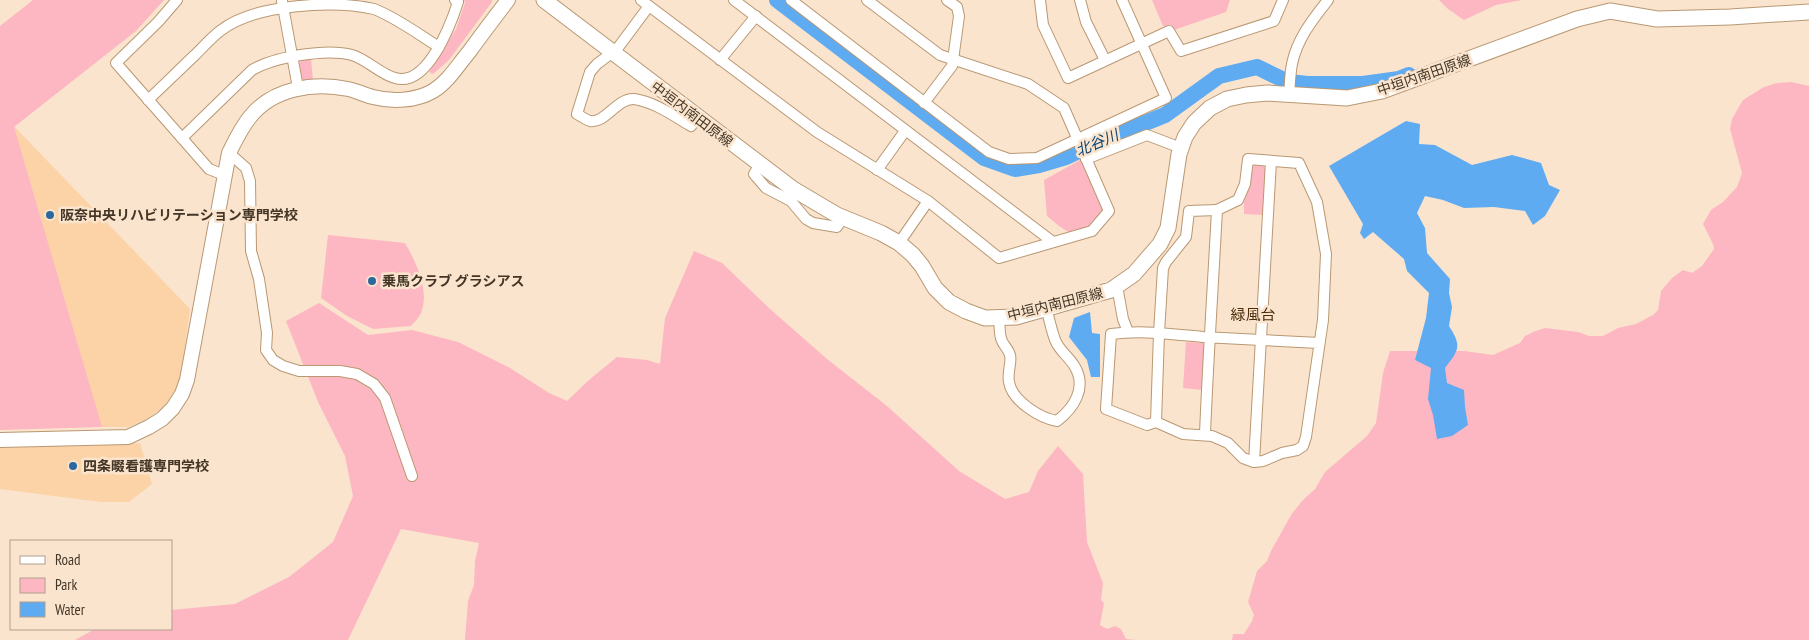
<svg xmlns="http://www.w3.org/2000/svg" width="1809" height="640" font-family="'PT Sans Narrow','Noto Sans JP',sans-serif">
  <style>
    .built { fill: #fcd3a7 }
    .green { fill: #fdb7c2 }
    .water { fill: #5eabf2 }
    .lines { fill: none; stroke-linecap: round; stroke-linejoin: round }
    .river { stroke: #5eabf2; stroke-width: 16 }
    .minor-casing { stroke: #b99873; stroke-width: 12 }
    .tertiary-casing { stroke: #b99873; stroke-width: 16 }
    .secondary-casing { stroke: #b99873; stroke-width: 17 }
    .minor { stroke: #fff; stroke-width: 10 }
    .tertiary { stroke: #fff; stroke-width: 14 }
    .secondary { stroke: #fff; stroke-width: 15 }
    .poi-dot { fill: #2a689f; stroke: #fae4cd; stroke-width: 2 }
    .labels { text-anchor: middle; stroke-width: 5; stroke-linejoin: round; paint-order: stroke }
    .street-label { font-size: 14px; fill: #443627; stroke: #fae4cd }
    .poi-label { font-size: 14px; font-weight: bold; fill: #443627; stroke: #fae4cd; text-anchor: start }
    .water-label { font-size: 15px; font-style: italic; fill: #0a4472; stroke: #fae4cd }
    .neighbourhood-label { font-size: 15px; fill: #4a2e09; stroke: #fae4cd }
  </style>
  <rect width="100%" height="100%" fill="#fae4cd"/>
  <!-- built -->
  <g class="built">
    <path d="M7,119L190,309L181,377L174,393L165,405L149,418L128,427H102L0,408V121Z"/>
    <path d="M140,443L152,484L129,502H101L0,489V448Z"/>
  </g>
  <!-- green -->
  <g class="green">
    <path d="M33,0H164L136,31L14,127L102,427L0,430V26Z"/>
    <path d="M464,0H492V2L449,60L433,74L429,72L456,29L465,3Z"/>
    <path d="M1152,0H1230L1226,12L1174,30L1172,25L1163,26Z"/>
    <path d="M1439,0H1522L1496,5L1464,20L1448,9Z"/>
    <path d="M311,59L313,80L305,81L301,79L299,63L302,60Z"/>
    <path d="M1791,82L1809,86V640H1232L1233,634H1244L1252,621L1254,615L1248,602L1257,571L1267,561L1271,551L1291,515L1302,501L1315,489L1325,472L1367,436L1376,423L1383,373L1390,351H1464L1493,355L1520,343L1525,336L1533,332L1545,328L1578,332L1589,336H1603L1618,328L1636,324L1653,315L1658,310L1661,291L1672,278L1683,270L1692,273L1702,266L1714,249L1713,244L1703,224L1711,210L1723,202L1737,187L1742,173L1730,129L1732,119L1743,100L1764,87L1777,83Z"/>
    <path d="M1082,159L1104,211L1089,229L1070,233L1059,226L1047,216L1044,180Z"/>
    <path d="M1256,164H1261L1267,170L1264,215L1244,214V202L1249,189L1253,167Z"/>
    <path d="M328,235L405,243C416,262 430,290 421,313C419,318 414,322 411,326L373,329L347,316L321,298Z"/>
    <path d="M694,251L722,263L770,309L827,359L887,406L959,471L1005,499L1029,492L1038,471L1058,446L1083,474L1087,542L1103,583L1101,600L1104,603L1100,625L1107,629L1115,626L1121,629L1126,639L1136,640H465L468,601L474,585L475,561L479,543L401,529L348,640H75L95,629H171V610L235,604L289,577L333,542L353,496L345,456L318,402L286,321L319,303L368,335L412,330L458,342L510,368L549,393L567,401L589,380L617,357L647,360L660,364L665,318Z"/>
    <path d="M1186,342L1205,343L1203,390L1183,388Z"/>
  </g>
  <!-- water -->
  <g class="water">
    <path d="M1406,121L1420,124L1419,144L1435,145L1472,165L1512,155L1541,163L1549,185L1560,190L1545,216L1533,225L1525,211L1494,207L1464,208L1443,200L1425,196L1417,213L1425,228L1427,253L1450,279L1449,293L1452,307L1449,326C1462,346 1459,350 1445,368L1447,383L1464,390L1465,407L1468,425L1452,436L1437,439L1433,415L1428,399L1431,368L1415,360L1426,318L1429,293L1407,271L1404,259L1373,232L1364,239L1360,233L1363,224L1329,166Z"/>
    <path d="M1090,312L1092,333L1100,334V377H1091L1087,360L1069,337L1074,318Z"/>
  </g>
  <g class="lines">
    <!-- river -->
    <path class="river" d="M777,0L984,158L1015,169L1039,165L1066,157L1093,144L1165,115L1219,76L1257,67L1288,82L1308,84H1363L1399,79L1409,75"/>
    <defs>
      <g id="minor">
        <path d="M177,0L158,22L116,63L209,169L224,175"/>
        <path d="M641,0L817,132L928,201L999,258L1092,231L1109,211L1064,108L1028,84L940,55L867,0"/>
        <path d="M734,0L1053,242"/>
        <path d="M791,0L989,152L1009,159L1037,158L1166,98L1122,0"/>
        <path d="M1040,0L1043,25L1068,78L1169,31L1181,51L1274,21L1283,0"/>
        <path d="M1080,0L1086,22L1105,60"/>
        <path d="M282,1L298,88"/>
        <path d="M649,6L617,49L597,64L590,72L577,114C581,116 586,120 590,121C605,124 617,98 634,99C655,102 674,116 691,126L698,118"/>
        <path d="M720,60L756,16"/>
        <path d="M1289,95C1290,84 1290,74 1292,64C1297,39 1313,19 1328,0"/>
        <path d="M148,100C164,85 179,70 195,55C203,47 211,38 220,31C254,4 333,0 374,9C397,18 418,34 439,47"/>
        <path d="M924,103L952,66L953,60L959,16L957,7L947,0"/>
        <path d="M182,138L252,70C274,57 326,48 352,55C368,60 380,74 395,78C427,88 451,24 458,2L455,0"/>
        <path d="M229,153L246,168L250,181L251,251L259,279L267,333L266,350L273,360L283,366L299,371H340L357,374L374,384L385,398L412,476"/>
        <path d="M1086,159L1147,135L1181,148"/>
        <path d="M760,164L754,174L766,188L791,201L806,219L813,223L837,227L843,217"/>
        <path d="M877,170L905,131"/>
        <path d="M899,243L928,201"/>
        <path d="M1117,286L1123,319L1128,332"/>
        <path d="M999,318C1000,324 999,332 1001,338C1002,344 1008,348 1010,355C1012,363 1007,372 1009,382C1012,401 1040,418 1057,421C1074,408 1087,388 1075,367C1070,358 1060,351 1056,342C1052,334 1049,317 1046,308"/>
        <path d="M1156,422L1159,333L1163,268L1166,262L1186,237L1189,211L1217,210"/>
        <path d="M1205,434C1208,360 1213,285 1217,210L1238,200L1245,184L1248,159L1299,163L1317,202L1326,254L1323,320L1306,437L1303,446L1297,450L1282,453L1263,461L1254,462L1243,458L1228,443L1212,436L1183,434L1156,422L1147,425L1106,409L1111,334C1142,330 1173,334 1203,337C1242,339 1280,341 1319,343"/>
        <path d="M1254,462L1271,161"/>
      </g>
      <path id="tertiary" d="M0,440L128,437L149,427L162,419L173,408L182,394L187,380L229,153C235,141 241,128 250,117C273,88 314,82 348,89C357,91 365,95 373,97C392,102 416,101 433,91C448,82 458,65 469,52C482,34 495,17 508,0"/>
      <path id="secondary" d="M544,0L793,189L837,215L881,233L899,243L913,255L922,266L935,288L949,302L966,311L985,318L1016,317L1111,290L1134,274L1160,244L1168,228L1179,154L1185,137L1194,123L1210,108L1227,99L1246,95L1267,93L1347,98L1382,91L1577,19L1610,11L1657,19L1730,17L1809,12"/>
    </defs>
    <!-- minor casing -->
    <use href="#minor" class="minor-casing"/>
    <!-- tertiary casing -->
    <use href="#tertiary" class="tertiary-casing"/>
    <!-- secondary casing -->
    <use href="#secondary" class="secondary-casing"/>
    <!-- minor -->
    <use href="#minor" class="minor"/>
    <!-- tertiary -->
    <use href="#tertiary" class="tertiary"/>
    <!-- secondary -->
    <use href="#secondary" class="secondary"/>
  </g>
  <!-- markers -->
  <g class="poi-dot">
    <circle cx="50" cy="215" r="5"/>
    <circle cx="372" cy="281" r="5"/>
    <circle cx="73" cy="466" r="5"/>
  </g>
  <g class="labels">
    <!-- street labels -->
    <g class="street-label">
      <text transform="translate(1424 75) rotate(-19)" y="5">中垣内南田原線</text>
      <text transform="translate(692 114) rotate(37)" y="5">中垣内南田原線</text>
      <text transform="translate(1055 304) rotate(-14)" y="5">中垣内南田原線</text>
    </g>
    <!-- poi labels -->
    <g class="poi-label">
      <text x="60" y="220">阪奈中央リハビリテーション専門学校</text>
      <text x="382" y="286">乗馬クラブ グラシアス</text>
      <text x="83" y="471">四条畷看護専門学校</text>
    </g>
    <!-- water labels -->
    <g class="water-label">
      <text transform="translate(1097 143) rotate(-23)" y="5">北谷川</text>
    </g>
    <!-- neighbourhood labels -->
    <g class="neighbourhood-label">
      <text x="1253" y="320">緑風台</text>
    </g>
  </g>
  <!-- legend -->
  <rect x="10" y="540" width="162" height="90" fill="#fae4cd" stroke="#b19e8b"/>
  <rect x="20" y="556" width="25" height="8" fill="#ffffff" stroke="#b19e8b"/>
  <text x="55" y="565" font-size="15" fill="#443627">Road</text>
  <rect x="20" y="578" width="25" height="15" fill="#fdb7c2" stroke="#b19e8b"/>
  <text x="55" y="590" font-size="15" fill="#443627">Park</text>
  <rect x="20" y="602" width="25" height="15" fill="#5eabf2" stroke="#b19e8b"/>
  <text x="55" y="615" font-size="15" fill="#443627">Water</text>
</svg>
